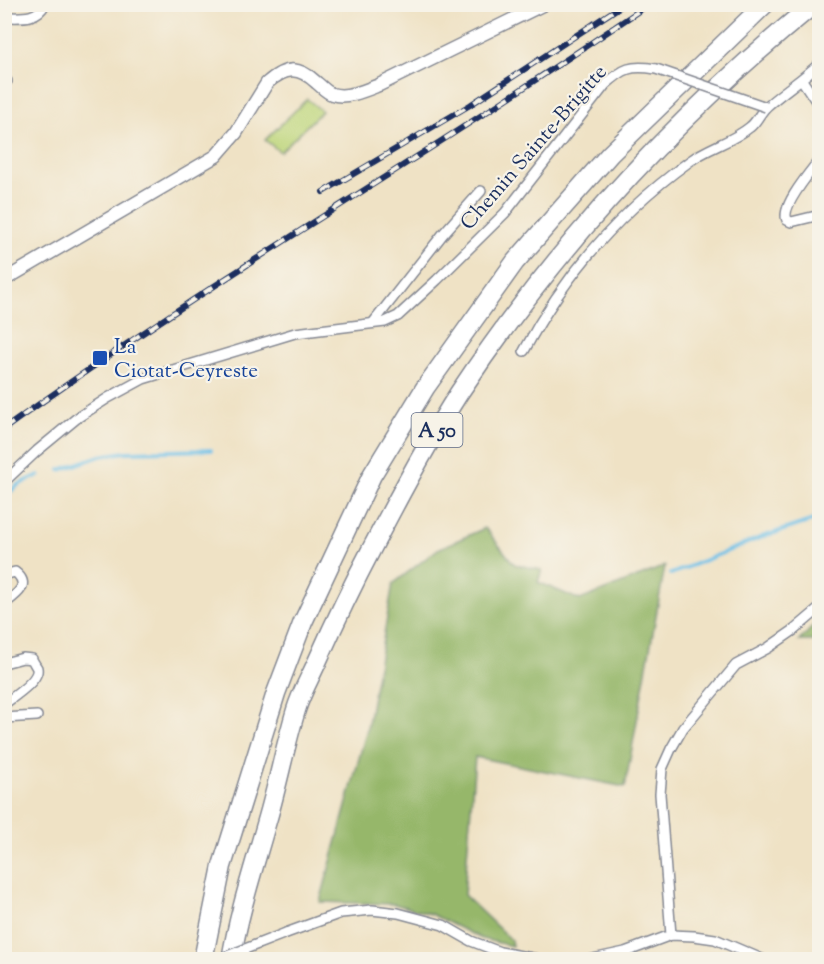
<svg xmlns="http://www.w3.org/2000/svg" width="824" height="964" font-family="'Sorts Mill Goudy',serif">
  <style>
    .green { fill: #bed67a; stroke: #6c826c; stroke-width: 1.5 }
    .forest { fill: #96b76a; stroke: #587364; stroke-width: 1.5 }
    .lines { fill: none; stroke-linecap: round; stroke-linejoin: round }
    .stream { stroke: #6abfe7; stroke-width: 4 }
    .minor-casing { stroke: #858892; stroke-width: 12 }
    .tertiary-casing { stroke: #858892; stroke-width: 15 }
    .motorway-casing { stroke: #858892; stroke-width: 21 }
    .minor { stroke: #fff; stroke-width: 9 }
    .tertiary { stroke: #fff; stroke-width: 12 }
    .motorway { stroke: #fff; stroke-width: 18 }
    .rail-casing { stroke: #1b2f5e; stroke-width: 6 }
    .rail { stroke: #f7f3e8; stroke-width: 4; stroke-dasharray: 11; stroke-linecap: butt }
    .minor-bridge-casing { stroke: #858892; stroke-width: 12; stroke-linecap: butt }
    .minor-bridge { stroke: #fff; stroke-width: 9 }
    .transit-dot { fill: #1a4fb4; stroke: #f7f3e8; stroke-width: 2 }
    .labels { text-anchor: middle; stroke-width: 4.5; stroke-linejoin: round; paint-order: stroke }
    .shield { fill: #f7f3e8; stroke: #5d6a87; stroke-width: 1.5 }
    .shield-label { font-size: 20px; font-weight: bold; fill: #1b2f5e }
    .street-label { font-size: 21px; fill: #1b2f5e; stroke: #f7f3e8 }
    .transit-label { font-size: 21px; fill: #164399; stroke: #f7f3e8; text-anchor: start }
  </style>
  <rect width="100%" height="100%" fill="#f7f3e8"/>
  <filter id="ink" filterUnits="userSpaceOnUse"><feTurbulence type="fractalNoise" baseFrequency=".0167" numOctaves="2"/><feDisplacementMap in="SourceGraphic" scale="12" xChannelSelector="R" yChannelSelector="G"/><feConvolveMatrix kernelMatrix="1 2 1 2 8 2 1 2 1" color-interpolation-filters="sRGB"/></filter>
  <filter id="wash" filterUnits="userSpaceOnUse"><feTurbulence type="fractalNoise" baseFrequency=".008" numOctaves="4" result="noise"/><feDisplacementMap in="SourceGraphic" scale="24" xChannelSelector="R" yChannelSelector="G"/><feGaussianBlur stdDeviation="1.35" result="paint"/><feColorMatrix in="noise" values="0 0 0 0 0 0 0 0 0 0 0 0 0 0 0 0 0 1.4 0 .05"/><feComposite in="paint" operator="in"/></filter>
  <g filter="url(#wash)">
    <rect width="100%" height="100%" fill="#efe2c5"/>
    <!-- green -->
    <path class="green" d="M307,99L322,111L280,152L265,140Z"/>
    <!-- forest -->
    <g class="forest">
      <path d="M485,528L514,564L542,570L538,582L580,600L665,566L625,787L475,757L464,895L511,940L512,946L482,939L431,914L394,904L320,902L367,729L393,584L438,549Z"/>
      <path d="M819,620V641H799Z"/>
    </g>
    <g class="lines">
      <!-- stream -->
      <g class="stream">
        <path d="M60,470L100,456L125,452L211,450"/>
        <path d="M4,497L18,485L39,475"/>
        <path d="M671,574L762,537L820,518"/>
      </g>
    </g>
  </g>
  <g filter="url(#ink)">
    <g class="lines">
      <defs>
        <g id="minor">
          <path d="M4,17C20,17 37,20 45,4"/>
          <path d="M802,80L820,107"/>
          <path d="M4,85L7,81"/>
          <path d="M820,159C811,171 780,207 787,220L791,222L820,215"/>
          <path d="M373,323L443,234L481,191"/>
          <path d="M524,351C565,274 619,212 690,161C709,147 732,142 750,127C757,122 760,112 767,106C784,91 803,79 820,63"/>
          <path d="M4,482L37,451L77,418L108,398L143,379L295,333L385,322L398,316L437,280L505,213L605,85C624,68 630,65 656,69"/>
          <path d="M4,575L15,572C32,585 16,595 4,604"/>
          <path d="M4,663L23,658L32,659C32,660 37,668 37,668C40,680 13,697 4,704"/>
          <path d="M4,718L37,716"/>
          <path d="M286,933L341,913L372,910L398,913L443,925L471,941L500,952L543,960"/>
          <path d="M671,935L660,794L662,769L671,749L683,728L736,665L768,648L794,630L820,608"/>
          <path d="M588,960L625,952L671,935L694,936L715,939L764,960"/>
        </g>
        <path id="tertiary" d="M4,280L216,156L236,133L267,83C286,66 299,66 317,83C322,87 326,92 332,94C346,99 366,90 379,85L544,4"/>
        <g id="motorway">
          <path d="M203,960L222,866L276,693L303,622L372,475L425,388L515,262L610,154L765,4"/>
          <path d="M231,960C239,912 254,867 267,821C278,784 285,746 296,710C301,693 310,678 317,662C334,624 352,586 372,548C399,496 427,443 459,393C556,247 678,115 814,4"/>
        </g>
      </defs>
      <!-- minor casing -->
      <use href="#minor" class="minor-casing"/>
      <!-- tertiary casing -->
      <use href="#tertiary" class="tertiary-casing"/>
      <!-- motorway casing -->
      <use href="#motorway" class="motorway-casing"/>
      <!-- minor -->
      <use href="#minor" class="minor"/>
      <!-- tertiary -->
      <use href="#tertiary" class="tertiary"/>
      <!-- motorway -->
      <use href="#motorway" class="motorway"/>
      <defs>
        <g id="rail">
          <path d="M323,192L470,105L624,4"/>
          <path d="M4,429C165,313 335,210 502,102C551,70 600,37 649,4"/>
        </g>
      </defs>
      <!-- rail casing -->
      <use href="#rail" class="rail-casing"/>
      <!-- rail -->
      <use href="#rail" class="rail"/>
      <defs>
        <g id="minor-bridge">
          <path d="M656,69L766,107"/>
          <path d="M217,960L286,933"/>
        </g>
      </defs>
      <!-- minor-bridge casing -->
      <use href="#minor-bridge" class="minor-bridge-casing"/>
      <!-- minor-bridge -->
      <use href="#minor-bridge" class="minor-bridge"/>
    </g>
  </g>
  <!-- markers -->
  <rect class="transit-dot" x="92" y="350" width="16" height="16" rx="3"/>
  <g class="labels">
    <!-- shield labels -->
    <rect class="shield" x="411.5" y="413" width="51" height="34" rx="4.5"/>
    <g class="shield-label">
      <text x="437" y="437">A 50</text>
    </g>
    <!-- street labels -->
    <g class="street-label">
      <text transform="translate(533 147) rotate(-49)" y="7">Chemin Sainte-Brigitte</text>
    </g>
    <!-- transit labels -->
    <g class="transit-label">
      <text x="114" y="353">La<tspan x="114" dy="24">Ciotat-Ceyreste</tspan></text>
    </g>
  </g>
  <!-- margin -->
  <rect width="824" height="964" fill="none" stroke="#f7f3e8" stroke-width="24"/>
</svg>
